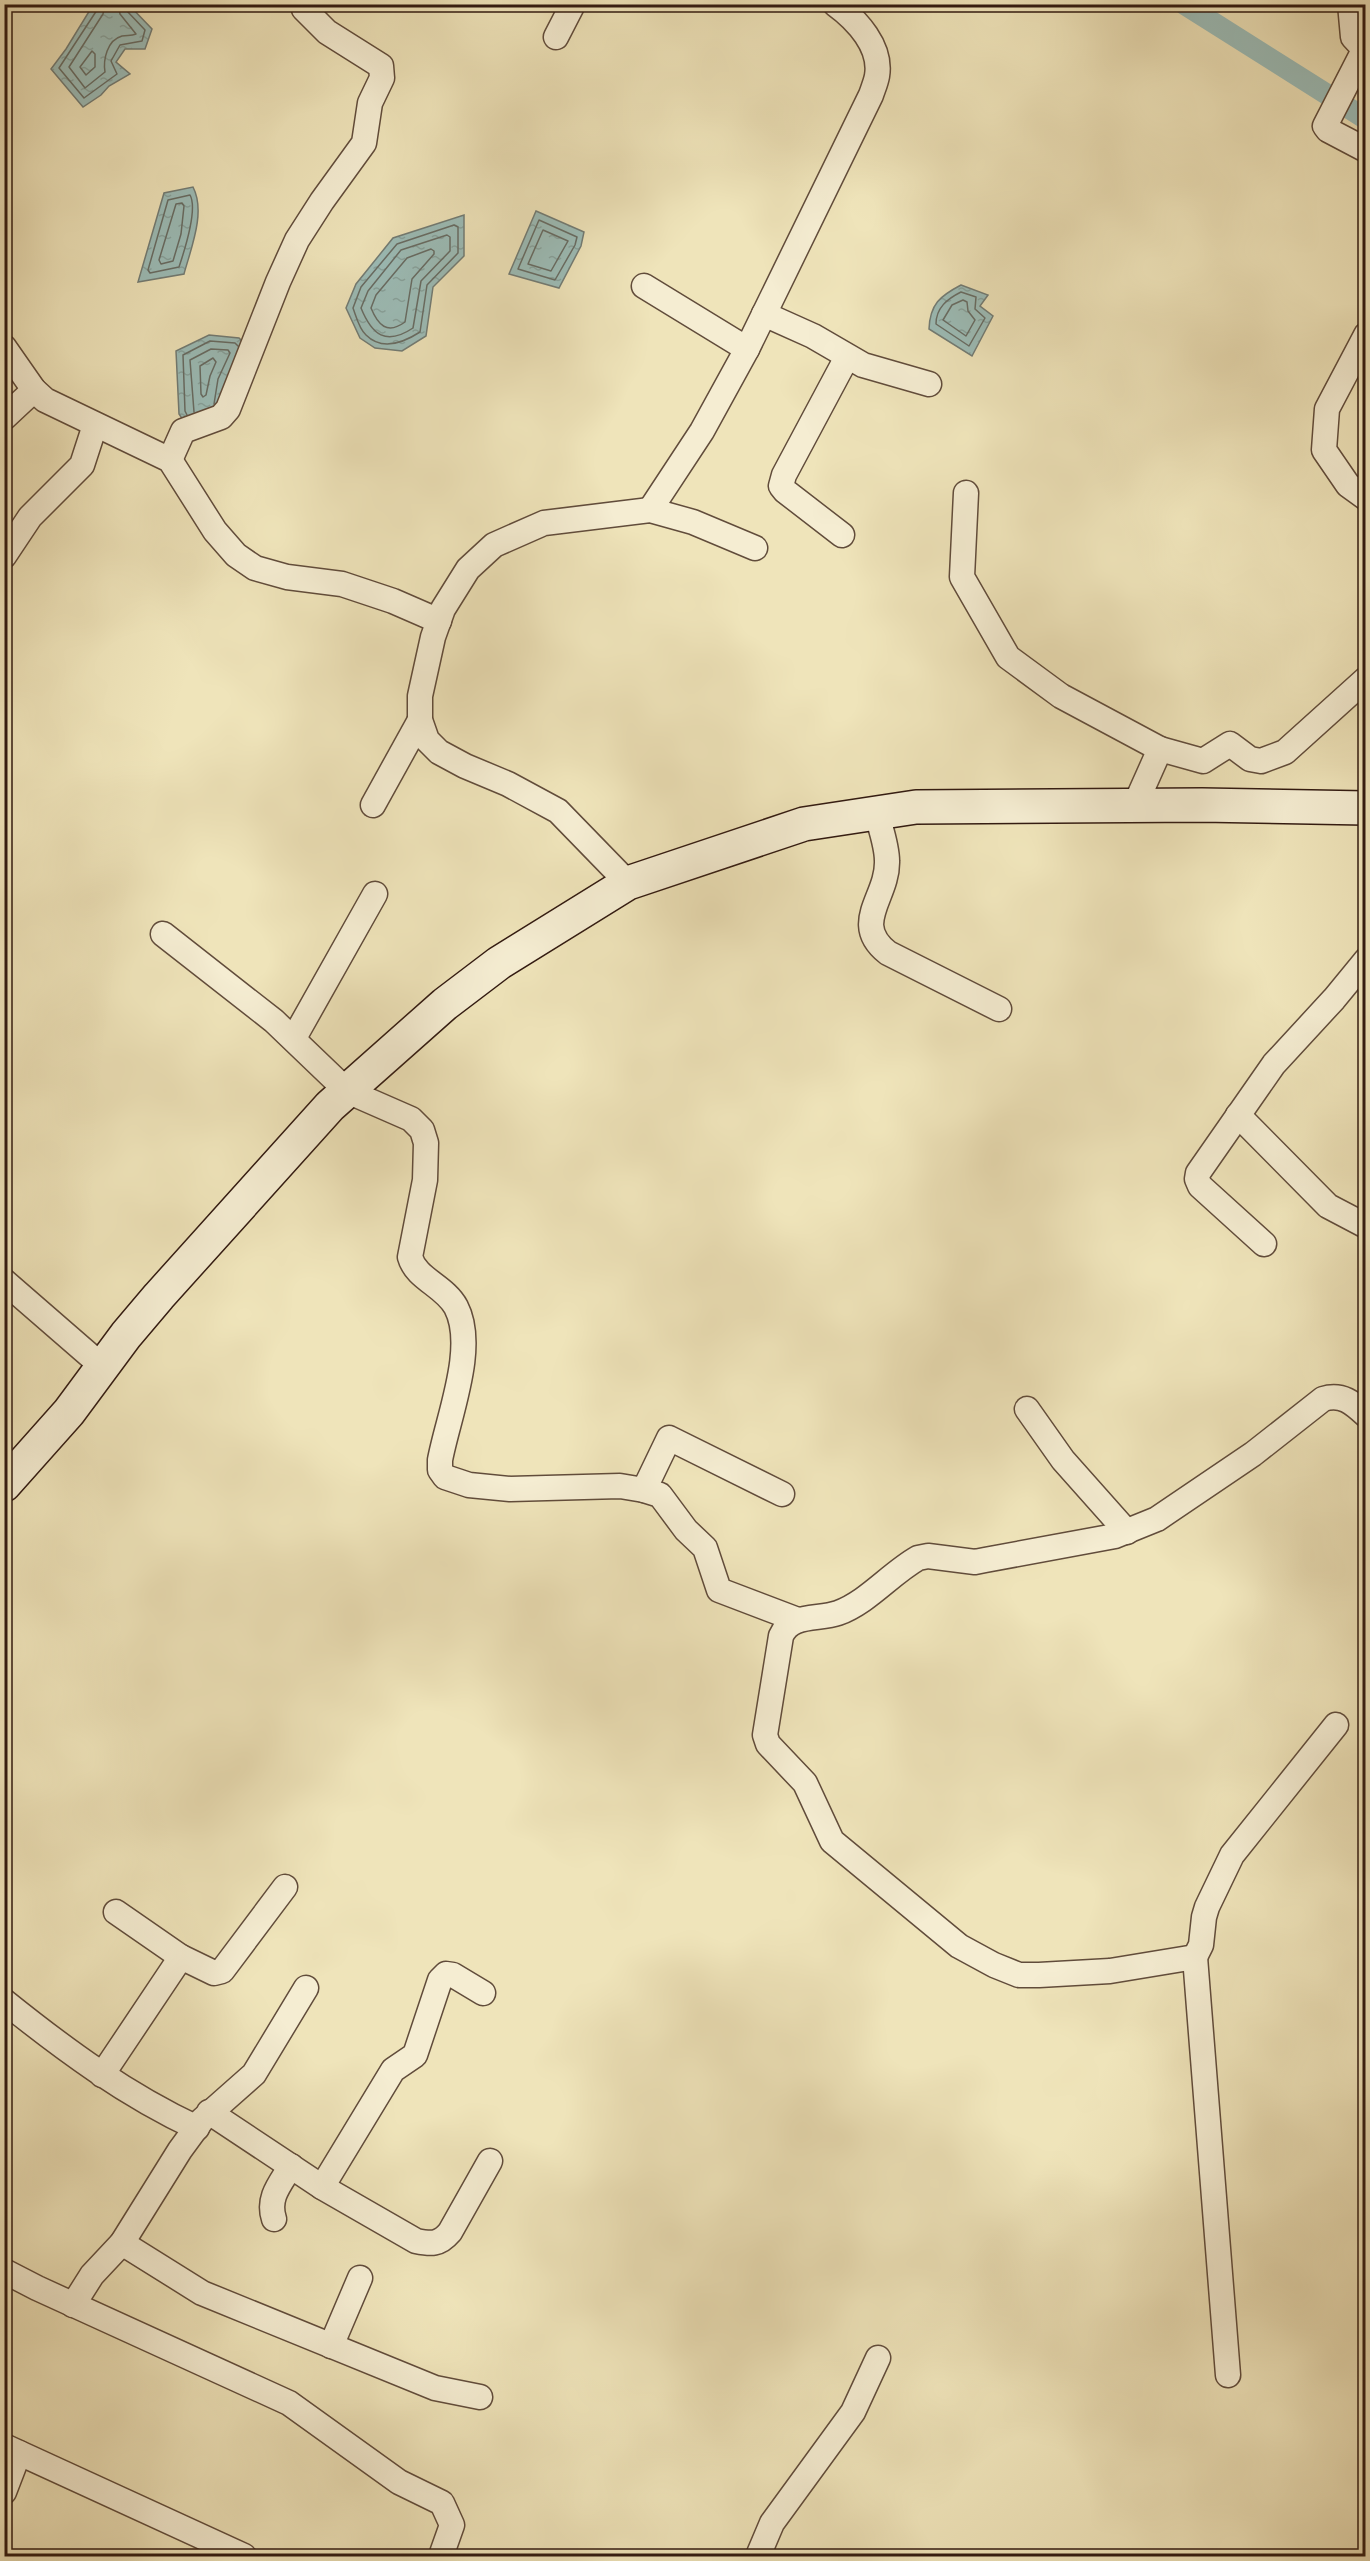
<svg xmlns="http://www.w3.org/2000/svg" width="1370" height="2561" font-family="'IM FELL DW Pica',serif">
  <style>
    .water { fill: url(#water-ripples); stroke: #727c75; stroke-width: 1.5 }
    .lines { fill: none; stroke-linecap: round; stroke-linejoin: round }
    .shore { stroke: #676c64; stroke-width: 1.5 }
    .canal { stroke: #9cbdb8; stroke-width: 21 }
    .street-casing { stroke: #614c3b; stroke-width: 27 }
    .secondary-casing { stroke: #321a11; stroke-width: 36 }
    .street { stroke: #f5edd2; stroke-width: 24 }
    .secondary { stroke: #f5edd2; stroke-width: 33 }
  </style>
  <defs>
    <pattern id="water-ripples" width="26" height="14" patternUnits="userSpaceOnUse" patternTransform="scale(1.5)"><rect width="26" height="14" fill="#9cbdb8"/><path d="M2 4q2-2 4 0t4 0M15 11q2-2 4 0t4 0" fill="none" stroke="#87a29d"/></pattern>
  </defs>
  <rect width="100%" height="100%" fill="#efe4ba"/>
  <filter id="stains"><feTurbulence type="fractalNoise" baseFrequency=".00333" numOctaves="4"/><feColorMatrix values="0 0 0 0 .2 0 0 0 0 .09 0 0 0 0 .02 0 0 0 .5 -.17"/></filter>
  <radialGradient id="worn" r=".72"><stop offset=".6" stop-color="#630" stop-opacity="0"/><stop offset="1" stop-color="#630" stop-opacity=".3"/></radialGradient>
  <!-- water -->
  <g class="water">
    <path d="M93,5H129L152,29L145,49H125L116,62L130,74L109,86L101,95L83,107L51,69L66,49Z"/>
    <path d="M193,187C206,212 191,248 184,274L138,282L164,193Z"/>
    <path d="M536,211L584,232L581,246L559,288L509,274Z"/>
    <path d="M464,215V256L433,287L426,336L402,351L375,348L360,338L346,308L356,284L393,238Z"/>
    <path d="M961,285L988,295L980,306L993,316L972,356L929,329C930,304 940,296 961,285Z"/>
    <path d="M209,335L239,338L249,348L231,383L195,438L179,414L176,351Z"/>
  </g>
  <g class="lines">
    <!-- shore -->
    <g class="shore">
      <path d="M97,4V10L59,68L84,98L117,74L111,61L120,45L142,41L145,30L127,11L126,4"/>
      <path d="M105,4L103,14L69,67L85,88L105,72C103,60 107,40 122,36C128,35 131,36 136,34L120,14L118,4"/>
      <path d="M92,51L95,54V67L86,75L80,67Z"/>
      <path d="M190,195C198,209 184,252 179,267L150,273L148,270L168,200Z"/>
      <path d="M176,204L182,203L184,206L181,234L173,261L161,264L159,260Z"/>
      <path d="M539,220L577,237L575,245L555,280L518,269Z"/>
      <path d="M454,225L458,227V253L427,285L420,332C403,343 382,351 366,335C359,329 356,316 353,308L361,287L397,244Z"/>
      <path d="M543,230L568,241L551,271L528,264Z"/>
      <path d="M447,235L450,237V251L421,281L413,328C386,346 372,335 361,308L368,291L401,250Z"/>
      <path d="M431,249L434,251V254L412,279L405,322C387,335 378,325 371,308L376,295L407,258Z"/>
      <path d="M961,292L976,297L975,309L985,318L969,346L936,324C936,308 947,299 961,292Z"/>
      <path d="M963,300L967,302L968,311L975,320L966,336L943,320L952,305Z"/>
      <path d="M213,358L216,362L210,376L206,395L203,397L201,394L200,366Z"/>
      <path d="M194,412L190,360L211,349L228,350L230,353L218,379L214,404"/>
      <path d="M187,415L185,411L183,355L210,341L235,343L238,346"/>
    </g>
    <!-- canal -->
    <path class="canal" d="M1184,4L1366,119"/>
    <defs>
      <g id="street">
        <path d="M1350,4L1353,37L1366,51"/>
        <path d="M556,37L573,4"/>
        <path d="M1364,50L1325,126L1328,130L1366,150"/>
        <path d="M644,286L747,349"/>
        <path d="M764,314L813,336L863,365L929,384"/>
        <path d="M1366,335L1327,409L1324,450L1348,485L1366,498"/>
        <path d="M4,347L34,390L45,400L170,460L215,531L236,555L255,568L287,577L342,584L393,601L439,621"/>
        <path d="M4,418L34,390"/>
        <path d="M170,460L183,431L221,417L228,409L278,282L297,240L322,201L364,143L370,103L382,78L381,66L327,32L304,9"/>
        <path d="M966,493L962,577L1008,657L1061,696L1160,749"/>
        <path d="M650,510L702,431L747,349L871,95C873,89 876,82 877,76C882,47 857,20 835,4"/>
        <path d="M842,535L785,491L781,486L784,475L847,357"/>
        <path d="M4,556L30,517L82,465L95,425"/>
        <path d="M373,805L420,720"/>
        <path d="M1135,805L1160,749L1203,761L1230,744L1250,759L1261,761L1285,752L1366,679"/>
        <path d="M876,811C880,827 887,845 887,861C888,898 850,923 888,953L999,1009"/>
        <path d="M628,883L558,811L508,784L465,766L439,752L427,740L420,720V696L433,637L443,609L468,569L494,545L544,523L650,510L693,522L755,548"/>
        <path d="M163,934L274,1021L347,1091L411,1119L422,1130L426,1143L425,1180L410,1257C416,1279 445,1286 456,1307C477,1347 448,1417 440,1460V1470L445,1477L469,1485L510,1489L620,1486L644,1490L660,1495L686,1530L705,1548L719,1590L798,1620"/>
        <path d="M294,1038L375,894"/>
        <path d="M1238,1115L1328,1206L1366,1226"/>
        <path d="M1264,1244L1200,1186L1197,1179L1198,1173L1274,1064L1334,999L1366,960"/>
        <path d="M4,1281L103,1367"/>
        <path d="M1027,1409L1063,1460L1127,1532"/>
        <path d="M644,1490L669,1438L782,1494"/>
        <path d="M1336,1725L1232,1855L1207,1907L1204,1917L1201,1945L1195,1957L1110,1971L1039,1975H1019L994,1965L959,1946L832,1841L805,1783L768,1744L765,1735L781,1636C791,1613 818,1620 838,1613C868,1602 890,1574 918,1558L928,1556L975,1562L985,1560L1115,1536L1157,1519L1253,1454L1323,1399C1342,1393 1353,1403 1366,1415"/>
        <path d="M116,1912L181,1957"/>
        <path d="M1195,1957L1228,2375"/>
        <path d="M4,2001C65,2050 126,2095 197,2128"/>
        <path d="M102,2075L181,1957L214,1973L222,1971L285,1887"/>
        <path d="M209,2112L322,2187L416,2241C431,2244 439,2245 450,2232L490,2161"/>
        <path d="M322,2187L393,2070L415,2055L440,1980L446,1974L453,1975L483,1993"/>
        <path d="M274,2219C267,2198 280,2184 291,2166"/>
        <path d="M122,2243L202,2293L435,2388L480,2397"/>
        <path d="M4,2271L37,2288L289,2403L399,2482L442,2503L452,2525L441,2556"/>
        <path d="M73,2305L92,2275L122,2243L180,2150L202,2120L254,2074L306,1988"/>
        <path d="M331,2346L360,2278"/>
        <path d="M4,2446L244,2556"/>
        <path d="M4,2492L19,2453"/>
        <path d="M758,2556L772,2523L853,2412L878,2358"/>
      </g>
      <path id="secondary" d="M4,1485L69,1412L126,1335L159,1296L330,1106L445,1004L499,963L628,883L804,824L916,807L1202,805L1366,808"/>
    </defs>
    <!-- street casing -->
    <use href="#street" class="street-casing"/>
    <!-- secondary casing -->
    <use href="#secondary" class="secondary-casing"/>
    <!-- street -->
    <use href="#street" class="street"/>
    <!-- secondary -->
    <use href="#secondary" class="secondary"/>
  </g>
  <!-- margin -->
  <rect width="1370" height="2561" fill="none" stroke="#efe4ba" stroke-width="24"/>
  <rect x="6" y="6" width="1358" height="2549" fill="none" stroke="#321a11" stroke-width="3"/>
  <rect x="12" y="12" width="1346" height="2537" fill="none" stroke="#321a11" stroke-width="1.5"/>
  <rect width="100%" height="100%" filter="url(#stains)"/>
  <rect width="100%" height="100%" fill="url(#worn)"/>
</svg>
